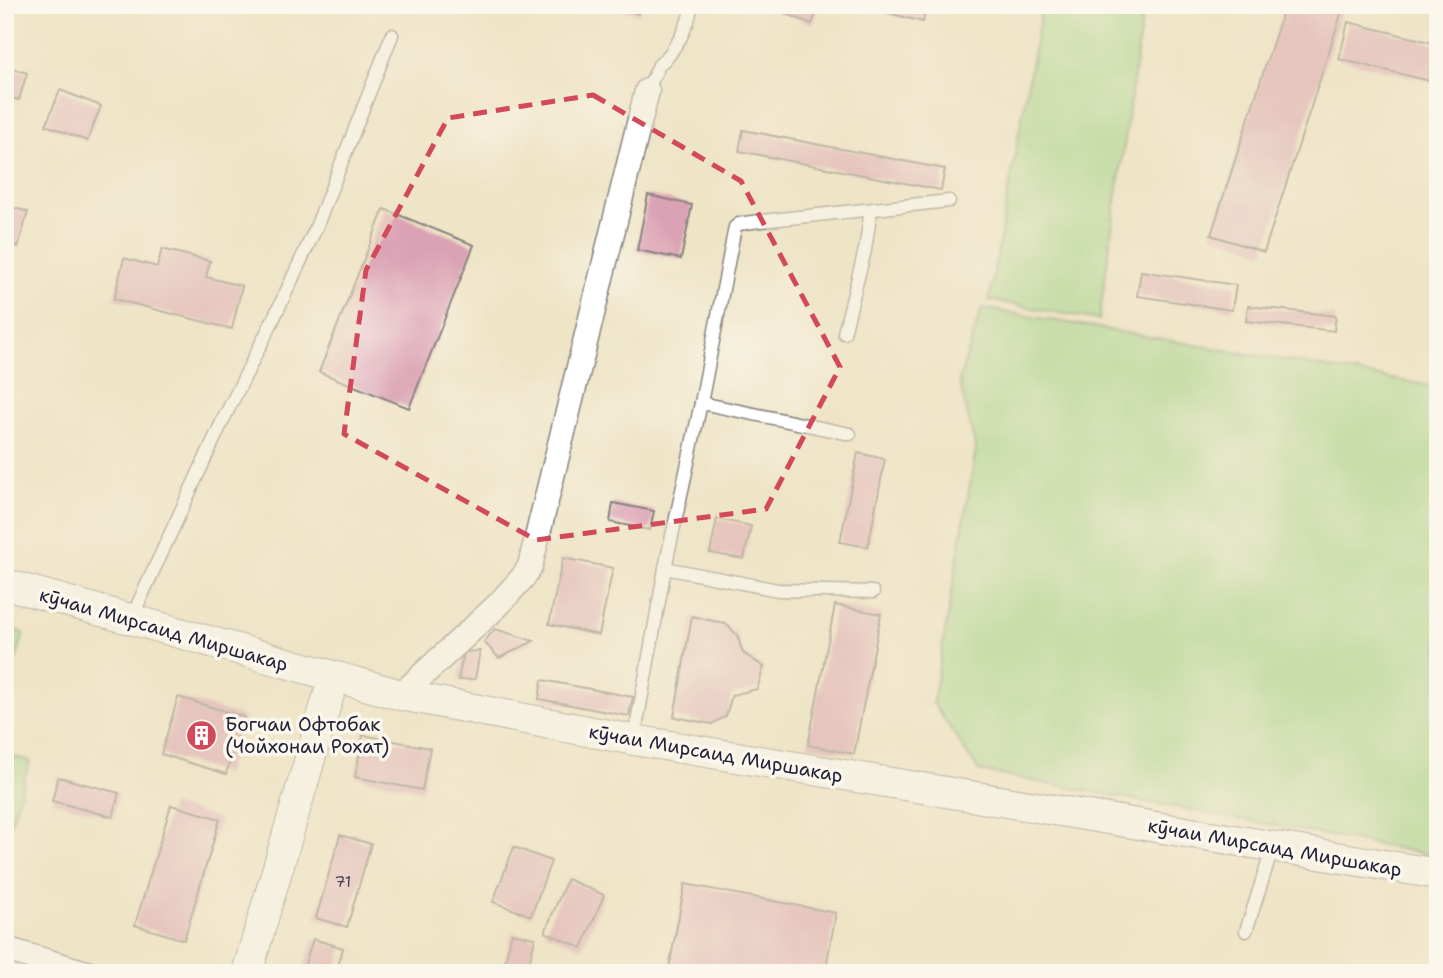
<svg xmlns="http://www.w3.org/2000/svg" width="1443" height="978" font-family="'Shantell Sans',sans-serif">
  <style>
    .green { fill: #9cd588; stroke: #5f7c62; stroke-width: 2 }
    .building { fill: #dba1b4 }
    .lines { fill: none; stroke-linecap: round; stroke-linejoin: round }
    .service-casing { stroke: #888380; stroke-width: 15 }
    .minor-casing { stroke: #888380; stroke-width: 27 }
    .tertiary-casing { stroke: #888380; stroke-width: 32 }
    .service { stroke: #fff; stroke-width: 12 }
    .minor { stroke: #fff; stroke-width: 24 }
    .tertiary { stroke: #fff; stroke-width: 30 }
    .marked { fill: none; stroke: #d1495b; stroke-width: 5; stroke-dasharray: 14 9; stroke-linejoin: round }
    .labels { text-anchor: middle; stroke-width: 7; stroke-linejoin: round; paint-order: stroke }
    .number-label { font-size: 16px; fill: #504259 }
    .street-label { font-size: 19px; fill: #22223b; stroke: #fbf7ec }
    .poi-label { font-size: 19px; fill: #22223b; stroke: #fbf7ec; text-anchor: start }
  </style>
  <rect width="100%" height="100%" fill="#fbf7ec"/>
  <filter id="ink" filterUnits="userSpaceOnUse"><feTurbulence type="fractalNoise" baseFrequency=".0143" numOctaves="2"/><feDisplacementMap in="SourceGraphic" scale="14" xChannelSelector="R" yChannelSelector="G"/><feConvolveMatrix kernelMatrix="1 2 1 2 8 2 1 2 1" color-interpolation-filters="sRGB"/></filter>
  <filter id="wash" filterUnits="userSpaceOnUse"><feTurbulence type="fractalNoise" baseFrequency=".00686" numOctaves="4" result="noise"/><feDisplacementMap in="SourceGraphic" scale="28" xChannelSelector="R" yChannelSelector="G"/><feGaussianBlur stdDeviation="1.57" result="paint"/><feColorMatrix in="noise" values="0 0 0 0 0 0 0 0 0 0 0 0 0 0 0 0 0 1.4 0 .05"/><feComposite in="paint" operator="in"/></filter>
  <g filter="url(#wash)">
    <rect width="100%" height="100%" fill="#eee4c6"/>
    <!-- green -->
    <g class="green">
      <path d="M1042,5H1144L1099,320L989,300Z"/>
      <path d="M982,308L1438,387V856L979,771L933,703L976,449L959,380Z"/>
      <path d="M5,627L24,633L5,695Z"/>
      <path d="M5,754L30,761L5,842Z"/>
    </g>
    <g id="blocks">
      <!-- building -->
      <g class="building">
        <path d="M605,5H641L639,14Z"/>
        <path d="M764,5H819L812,24Z"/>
        <path d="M882,5H927L923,22L880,11Z"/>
        <path d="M1285,5H1344L1264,252L1211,235Z"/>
        <path d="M1348,22L1438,44V83L1339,59Z"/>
        <path d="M5,66L27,73L19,100L5,96Z"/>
        <path d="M60,90L101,106L87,141L46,125Z"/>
        <path d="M743,130L945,169L941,190L739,151Z"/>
        <path d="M648,195L692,205L681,259L637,250Z"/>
        <path d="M5,205L28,212L18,247L5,243Z"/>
        <path d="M384,209L474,245L409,408L319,372Z"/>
        <path d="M162,249L210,261L206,277L242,286L232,329L114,299L124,258L157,267Z"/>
        <path d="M1141,271L1236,285L1232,310L1137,296Z"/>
        <path d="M1248,306L1336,316L1334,331L1246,321Z"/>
        <path d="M858,453L885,459L868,547L840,542Z"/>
        <path d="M613,503L654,511L650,530L610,522Z"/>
        <path d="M717,519L751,526L744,559L710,553Z"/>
        <path d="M563,558L613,568L599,635L549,624Z"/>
        <path d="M835,605L881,614L854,754L808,745Z"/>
        <path d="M692,616L726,624L737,635L743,653L764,667L757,689L732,695L726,716L712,724L674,717Z"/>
        <path d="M495,629L534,641L499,658L484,642Z"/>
        <path d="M480,651L475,679L458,680L464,652Z"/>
        <path d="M542,680L633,697L629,716L539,699Z"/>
        <path d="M178,697L244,717L226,774L161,754Z"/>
        <path d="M363,735L430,748L422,790L355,777Z"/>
        <path d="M58,777L119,793L113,817L52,801Z"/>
        <path d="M171,805L220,819L184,940L135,925Z"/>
        <path d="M340,835L371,844L347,927L316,918Z"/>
        <path d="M514,847L551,861L531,916L493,902Z"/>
        <path d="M567,879L604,895L582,948L545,932Z"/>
        <path d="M685,884L836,913L825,973H668Z"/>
        <path d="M512,933L535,938L528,969L539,973H502Z"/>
        <path d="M313,939L343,948L336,973H302Z"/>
      </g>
    </g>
  </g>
  <g filter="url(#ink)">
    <use href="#blocks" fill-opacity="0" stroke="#888380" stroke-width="2"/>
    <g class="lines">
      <defs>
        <g id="service">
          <path d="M647,91L659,65L669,55L681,37L688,21L692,5"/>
          <path d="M844,333L865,250L871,210"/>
          <path d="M701,403L850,434"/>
          <path d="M665,568L778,590L873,592"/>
          <path d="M131,619L223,420L272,322L315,230L392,35"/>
          <path d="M634,739L665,568L701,403L735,227L739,224L752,222L949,201"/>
          <path d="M1246,931L1273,847"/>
        </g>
        <g id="minor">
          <path d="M401,695L498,605L524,576L530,566L647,91"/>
          <path d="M5,949L86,973"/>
        </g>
        <g id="tertiary">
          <path d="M5,584L401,695L634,740L1438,874"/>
          <path d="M247,973L334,677"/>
        </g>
      </defs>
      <!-- service casing -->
      <use href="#service" class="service-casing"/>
      <!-- minor casing -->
      <use href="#minor" class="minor-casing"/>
      <!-- tertiary casing -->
      <use href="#tertiary" class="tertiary-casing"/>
      <!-- service -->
      <use href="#service" class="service"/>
      <!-- minor -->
      <use href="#minor" class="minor"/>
      <!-- tertiary -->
      <use href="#tertiary" class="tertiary"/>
    </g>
  </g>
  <!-- marked area -->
  <path d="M0 0H1443V978H0ZM593,95L741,181L840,367L766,509L536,540L344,434L366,270L448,118Z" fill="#eee4c6" fill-opacity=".55" fill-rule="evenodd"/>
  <path class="marked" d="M593,95L741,181L840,367L766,509L536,540L344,434L366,270L448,118Z"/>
  <!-- icons -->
  <defs>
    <symbol id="building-disc" viewBox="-11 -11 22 22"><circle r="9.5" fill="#d1495b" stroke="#fbf7ec"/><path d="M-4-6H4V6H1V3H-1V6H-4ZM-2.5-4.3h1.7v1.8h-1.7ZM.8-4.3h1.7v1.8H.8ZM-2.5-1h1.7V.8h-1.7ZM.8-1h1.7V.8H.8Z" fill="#fff"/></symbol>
  </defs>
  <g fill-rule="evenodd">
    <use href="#building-disc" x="184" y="718" width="35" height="35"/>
  </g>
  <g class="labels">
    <!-- number labels -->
    <g class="number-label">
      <text x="343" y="887">71</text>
    </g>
    <!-- street labels -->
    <g class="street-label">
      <text transform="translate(164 629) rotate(16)" y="7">кӯчаи Мирсаид Миршакар</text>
      <text transform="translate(716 753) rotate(10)" y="7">кӯчаи Мирсаид Миршакар</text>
      <text transform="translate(1275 847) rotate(10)" y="7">кӯчаи Мирсаид Миршакар</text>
    </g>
    <!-- poi labels -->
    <g class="poi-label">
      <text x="225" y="731">Богчаи Офтобак<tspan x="225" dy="22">(Чойхонаи Рохат)</tspan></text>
    </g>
  </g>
  <!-- margin -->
  <rect width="1443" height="978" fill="none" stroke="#fbf7ec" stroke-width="28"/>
</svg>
